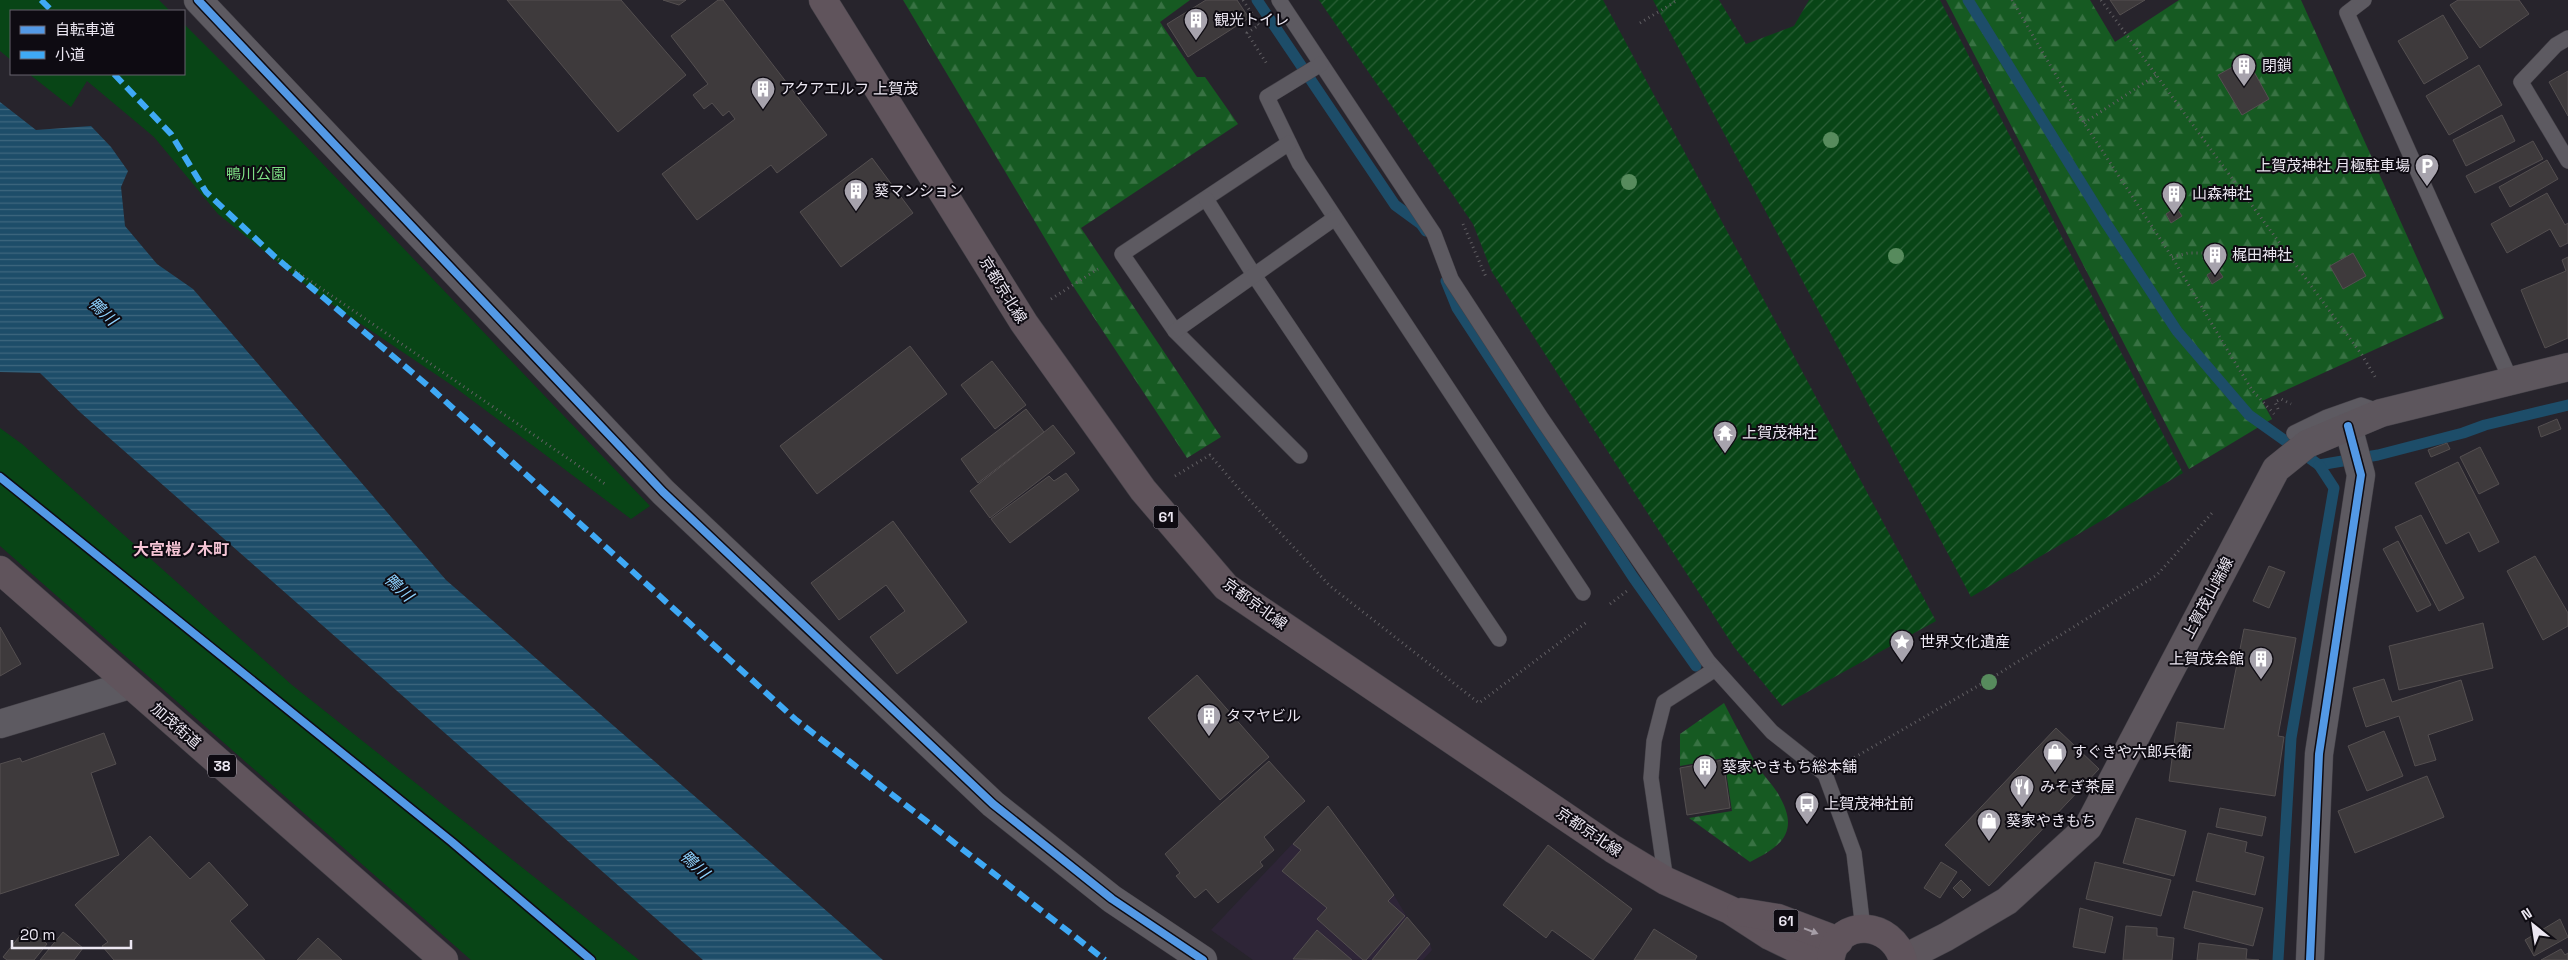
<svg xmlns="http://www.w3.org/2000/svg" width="2568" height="960" font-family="'Space Grotesk','Noto Sans JP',sans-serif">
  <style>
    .built { fill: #2e2537 }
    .forest { fill: url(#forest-firs) }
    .park { fill: #084516 }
    .garden { fill: url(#garden-furrows) }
    .water { fill: url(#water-rules) }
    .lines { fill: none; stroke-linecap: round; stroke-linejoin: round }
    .stream { stroke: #1d4d69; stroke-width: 11 }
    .building { fill: #3e3a3c; stroke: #544f50 }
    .service-casing { stroke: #444148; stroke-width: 16 }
    .minor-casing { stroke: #444148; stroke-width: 29 }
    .tertiary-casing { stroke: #444148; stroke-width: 29 }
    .secondary-casing { stroke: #444148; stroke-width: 29 }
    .primary-casing { stroke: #444148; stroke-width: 29 }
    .path { stroke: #615f63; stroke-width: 3; stroke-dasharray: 1 4; stroke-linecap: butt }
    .service { stroke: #5d5a61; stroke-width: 15 }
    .minor { stroke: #5d5a61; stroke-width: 28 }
    .tertiary { stroke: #5d5a61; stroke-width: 28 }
    .secondary { stroke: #5d565d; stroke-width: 28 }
    .primary { stroke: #60545c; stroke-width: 28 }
    .quiet { stroke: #3fa9f5; stroke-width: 6; stroke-dasharray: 12 6; stroke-linecap: butt }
    .cycleway-casing { stroke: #0e0b12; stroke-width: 11 }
    .cycleway { stroke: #5399e6; stroke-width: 8 }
    .tree { fill: #578b5d }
    .oneway { fill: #a69ea7 }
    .labels { text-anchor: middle; stroke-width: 4; stroke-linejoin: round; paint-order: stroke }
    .shield { fill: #0e0b12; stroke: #a9a5af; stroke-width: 1 }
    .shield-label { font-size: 14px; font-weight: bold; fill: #ece7f2 }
    .poi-label { font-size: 15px; fill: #ece7f2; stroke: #0e0b12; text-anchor: start }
    .park-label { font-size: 15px; fill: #7edf85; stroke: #0e0b12 }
    .street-label { font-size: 15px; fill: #ece7f2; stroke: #0e0b12 }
    .water-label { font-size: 16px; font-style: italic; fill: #8fd3ff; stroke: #0e0b12 }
    .neighbourhood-label { font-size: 16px; font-weight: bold; fill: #f5c4d5; stroke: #0e0b12 }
  </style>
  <defs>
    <pattern id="forest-firs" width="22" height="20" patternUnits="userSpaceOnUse" patternTransform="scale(1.25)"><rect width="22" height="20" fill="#165a22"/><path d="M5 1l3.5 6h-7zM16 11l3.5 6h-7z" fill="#387243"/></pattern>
    <pattern id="garden-furrows" width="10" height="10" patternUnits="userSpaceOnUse" patternTransform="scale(1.25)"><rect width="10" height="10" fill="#084516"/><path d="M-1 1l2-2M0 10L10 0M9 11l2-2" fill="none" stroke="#2c6038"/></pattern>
    <pattern id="water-rules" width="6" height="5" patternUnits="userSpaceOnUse" patternTransform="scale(1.25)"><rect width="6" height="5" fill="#1d4d69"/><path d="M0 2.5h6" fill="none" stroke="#3e677f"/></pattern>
  </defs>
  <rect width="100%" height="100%" fill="#27242c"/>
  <!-- built -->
  <path class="built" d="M1328,806L1394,895L1407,917L1430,944L1432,950L1423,960H1253L1211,930Z"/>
  <!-- forest -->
  <g class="forest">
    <path d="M903,0H1190L1160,22L1197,77H1205L1238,124L1081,228L1221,437L1187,458L1075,289Z"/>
    <path d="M1946,0H2090L2115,42L2179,0H2301L2444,318L2262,401L2272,419L2189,469Z"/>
    <path d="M1724,703C1735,724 1746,746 1758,767C1764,776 1771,783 1777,792C1800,829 1785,845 1750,862L1689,818L1732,811L1724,758L1680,766V734Z"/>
  </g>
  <!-- park -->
  <g class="park">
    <path d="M0,0H159L170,11H11V60L0,51Z"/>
    <path d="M184,24L298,138L650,506L631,519L453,386L321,297L218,214L154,137L87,81L71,107L29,74H184Z"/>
    <path d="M0,428L22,444L292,685L639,960H471L0,546Z"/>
  </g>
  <!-- garden -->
  <g class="garden">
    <path d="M1319,0H1603L1936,621L1782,706L1734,647L1492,272L1473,224Z"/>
    <path d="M1653,0H1719L1746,44L1794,26L1809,0H1940L2183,473L1971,597Z"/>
  </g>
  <!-- water -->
  <path class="water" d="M0,102L36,130L91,126L111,147L128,171L121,187L125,226L157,264L193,289L446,580L883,960H703L81,413L40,373L0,372Z"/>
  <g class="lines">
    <!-- stream -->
    <g class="stream">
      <path d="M1257,0L1395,205L1421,224L1426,231"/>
      <path d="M1968,0L2106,223L2177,331L2249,415L2319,465L2378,455L2463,433L2485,425L2568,405"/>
      <path d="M1446,281L1457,308L1633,577L1696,666"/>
      <path d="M2278,960L2291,738L2334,488L2319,465"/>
    </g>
  </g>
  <!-- building -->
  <g class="building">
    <path d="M507,0H621L686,75L618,132Z"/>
    <path d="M663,0H686L679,5Z"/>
    <path d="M718,0H723L827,135L777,173L771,165L697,220L662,174L735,119L729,111L723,116L712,103L704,109L693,95L708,84L671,36Z"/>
    <path d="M1206,0H1237L1249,18L1188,57L1167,24Z"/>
    <path d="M2110,0H2145L2120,15Z"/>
    <path d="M2458,0H2519L2529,14L2480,48L2450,5Z"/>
    <path d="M2443,15L2468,58L2424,84L2398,41Z"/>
    <path d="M2247,59L2269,99L2242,115L2218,75Z"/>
    <path d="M2479,65L2502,105L2449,135L2426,96Z"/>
    <path d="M2568,71V116L2549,82Z"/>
    <path d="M2502,115L2515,141L2466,166L2453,140Z"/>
    <path d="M2533,141L2543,159L2475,193L2466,176Z"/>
    <path d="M872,158L913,213L841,267L800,212Z"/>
    <path d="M2547,160L2558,179L2510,207L2499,187Z"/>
    <path d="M2547,193L2565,225L2568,223V243L2560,247L2550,229L2507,253L2491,224Z"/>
    <path d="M2176,207L2182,216L2171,223L2166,214Z"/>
    <path d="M2353,253L2366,276L2343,289L2330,266Z"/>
    <path d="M2568,257V338L2545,348L2521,290L2566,271L2562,260Z"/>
    <path d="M2217,268L2223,277L2212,284L2207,275Z"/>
    <path d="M910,346L947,394L817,494L780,446Z"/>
    <path d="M992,361L1026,405L995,429L961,385Z"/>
    <path d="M1026,409L1044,432L978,483L961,459Z"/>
    <path d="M2557,419L2561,429L2541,437L2538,427Z"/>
    <path d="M1053,425L1075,453L990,518L970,491Z"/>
    <path d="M2447,443L2450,449L2431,457L2428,450Z"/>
    <path d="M2480,447L2499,484L2479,494L2460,457Z"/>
    <path d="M2458,462L2499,542L2479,552L2469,532L2446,544L2415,483Z"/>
    <path d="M1066,473L1079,490L1010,543L991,519L1049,476L1054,481Z"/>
    <path d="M2421,515L2464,598L2439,611L2395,527Z"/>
    <path d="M893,521L967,622L897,674L870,637L905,611L886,585L839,620L811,583Z"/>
    <path d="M2398,541L2431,605L2417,612L2383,549Z"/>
    <path d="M2535,556L2568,613V626L2543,640L2507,571Z"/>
    <path d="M2269,566L2285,572L2269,608L2253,601Z"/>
    <path d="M2483,623L2493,668L2399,690L2389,646Z"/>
    <path d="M0,627L21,664L0,676Z"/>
    <path d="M2244,629L2296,638L2278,736L2284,737L2275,796L2169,781L2177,722L2224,729Z"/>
    <path d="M1197,675L1269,757L1220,800L1148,718Z"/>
    <path d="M2384,679L2392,702L2461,680L2473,720L2428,735L2436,760L2415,766L2399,716L2366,727L2353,688Z"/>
    <path d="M2056,728L2099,769L1989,886L1945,845Z"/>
    <path d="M2384,731L2403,776L2367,791L2348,746Z"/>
    <path d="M104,733L116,764L91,773L119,855L0,894V764L20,758L22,762Z"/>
    <path d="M1723,760L1730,808L1687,815L1680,768Z"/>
    <path d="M1269,761L1305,801L1264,837L1274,850L1260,862L1263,866L1218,903L1206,889L1195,898L1176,876L1180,873L1165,854Z"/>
    <path d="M2427,776L2444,817L2355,853L2338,811Z"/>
    <path d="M1328,806L1394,895L1388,901L1405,916L1366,960H1363L1317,919L1327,908L1282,871L1301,850L1293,844Z"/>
    <path d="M2220,808L2266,817L2262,836L2216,827Z"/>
    <path d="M2136,818L2186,831L2174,876L2123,863Z"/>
    <path d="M2208,833L2247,842L2245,852L2264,857L2255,895L2196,881Z"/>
    <path d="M150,836L190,879L209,862L248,905L230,921L265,960H114L102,946L108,942L75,905Z"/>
    <path d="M1548,845L1632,909L1593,960L1552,930L1546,938L1503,905Z"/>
    <path d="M1941,862L1957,872L1940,898L1924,888Z"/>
    <path d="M2095,862L2171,880L2161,916L2086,899Z"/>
    <path d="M1961,880L1971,890L1963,898L1953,888Z"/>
    <path d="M2193,891L2263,908L2253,946L2184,928Z"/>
    <path d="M2080,908L2113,917L2105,953L2073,947Z"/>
    <path d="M1407,917L1430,944L1416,960H1372Z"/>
    <path d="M2560,919L2568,937L2534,956L2525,940Z"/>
    <path d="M2126,926L2157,928V936L2174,938L2172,960H2123Z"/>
    <path d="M27,927L47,944L34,960H7L3,957Z"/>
    <path d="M1654,929L1697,956L1695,960H1634Z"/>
    <path d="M1317,930L1352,960L1293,959Z"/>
    <path d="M63,932L83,948L74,960H40Z"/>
    <path d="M318,938L342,960H297Z"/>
    <path d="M2199,943L2247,949L2246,959L2259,960H2197Z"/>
    <path d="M2561,949L2565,955L2568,953V960H2541Z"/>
  </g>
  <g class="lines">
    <defs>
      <g id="service">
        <path d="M1279,0L1434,234L1451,279L1542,419L1708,661L1772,732L1825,774L1854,853L1863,929"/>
        <path d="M2364,0L2347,13L2512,383"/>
        <path d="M2568,38L2556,45L2521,82L2568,161"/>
        <path d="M1321,64L1267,97L1299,163L1583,593"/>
        <path d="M1289,143L1122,254L1175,331L1300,456"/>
        <path d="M1206,199L1254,275L1499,639"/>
        <path d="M1175,331L1335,218"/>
        <path d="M2294,433L2327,417L2361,405L2381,412"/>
        <path d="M1666,881L1651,778L1654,741L1664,702L1714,670"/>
      </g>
      <path id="minor" d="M2310,960L2319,754L2361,475L2348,426"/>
      <g id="tertiary">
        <path d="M198,0L663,492L993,804L1112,899L1203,960"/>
        <path d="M0,724L129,685"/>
      </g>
      <path id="secondary" d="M1903,959L1946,937L2007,901L2088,827L2276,469L2307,444L2381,413L2568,367"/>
      <g id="primary">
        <path d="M823,0L1024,323L1143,490L1226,587L1613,849L1666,881L1730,910L1770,936L1820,960"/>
        <path d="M0,570L444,960"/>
        <path d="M1741,912L1778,918L1839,941"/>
        <path d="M1831,956C1839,917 1892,921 1903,960"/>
      </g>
    </defs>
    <!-- service casing -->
    <use href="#service" class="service-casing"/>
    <!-- minor casing -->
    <use href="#minor" class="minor-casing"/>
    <!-- tertiary casing -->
    <use href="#tertiary" class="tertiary-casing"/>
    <!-- secondary casing -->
    <use href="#secondary" class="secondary-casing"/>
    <!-- primary casing -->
    <use href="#primary" class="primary-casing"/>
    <!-- path -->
    <g class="path">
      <path d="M1243,0L1252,14"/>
      <path d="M2012,0L2084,123L2172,257L2231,356L2252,390L2274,414"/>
      <path d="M2101,0L2362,355L2377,380"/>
      <path d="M1640,23L1678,0"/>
      <path d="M1258,24L1259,25L1247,33L1267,64"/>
      <path d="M2084,123L2156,75"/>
      <path d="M1463,224L1486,277"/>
      <path d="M274,256L605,484"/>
      <path d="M2172,257L2188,253H2210L2232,259L2257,250L2288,256"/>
      <path d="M1051,299L1098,269"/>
      <path d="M2278,409L2275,402L2281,399L2291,404"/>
      <path d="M1175,476L1210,455L1240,490L1330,586L1479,703L1587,622"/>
      <path d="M1610,604L1627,591"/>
      <path d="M1850,760L1990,679L2157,575L2212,513"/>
    </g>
    <!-- service -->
    <use href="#service" class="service"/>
    <!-- minor -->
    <use href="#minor" class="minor"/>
    <!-- tertiary -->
    <use href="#tertiary" class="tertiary"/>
    <!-- secondary -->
    <use href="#secondary" class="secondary"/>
    <!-- primary -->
    <use href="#primary" class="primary"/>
    <!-- quiet -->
    <g class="quiet">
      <path d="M41,0L52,11"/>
      <path d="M114,74L171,134L206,192L274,256L433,390L795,719L1105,960"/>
    </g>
    <defs>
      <g id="cycleway">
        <path d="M198,0L663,492L993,804L1112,899L1203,960"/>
        <path d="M0,477L452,842L591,960"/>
        <path d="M2310,960L2319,754L2361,475L2348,426"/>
      </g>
    </defs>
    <!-- cycleway casing -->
    <use href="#cycleway" class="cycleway-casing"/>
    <!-- cycleway -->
    <use href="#cycleway" class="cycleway"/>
  </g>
  <!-- trees -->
  <g class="tree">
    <circle cx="1831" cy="140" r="8"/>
    <circle cx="1629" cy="182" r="8"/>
    <circle cx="1896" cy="256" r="8"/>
    <circle cx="1989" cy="682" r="8"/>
  </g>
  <!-- one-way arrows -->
  <defs><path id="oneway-solid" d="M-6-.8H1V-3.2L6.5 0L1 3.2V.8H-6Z" transform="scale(1.25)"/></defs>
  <use class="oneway" href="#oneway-solid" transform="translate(1811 931) rotate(21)"/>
  <!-- icons -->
  <defs>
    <symbol id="building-pin" viewBox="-11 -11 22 30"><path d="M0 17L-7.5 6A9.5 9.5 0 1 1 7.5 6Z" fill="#a7a3ad" stroke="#0e0b12"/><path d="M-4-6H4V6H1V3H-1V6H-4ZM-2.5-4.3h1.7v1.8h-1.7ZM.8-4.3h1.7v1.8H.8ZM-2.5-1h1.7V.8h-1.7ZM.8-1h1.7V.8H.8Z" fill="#fff"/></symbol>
    <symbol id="parking-pin" viewBox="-11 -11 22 30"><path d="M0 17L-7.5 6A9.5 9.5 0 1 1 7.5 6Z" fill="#a7a3ad" stroke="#0e0b12"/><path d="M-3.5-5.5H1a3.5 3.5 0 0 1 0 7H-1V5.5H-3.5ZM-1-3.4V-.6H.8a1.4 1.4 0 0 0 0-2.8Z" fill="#fff"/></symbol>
    <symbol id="temple-pin" viewBox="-11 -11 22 30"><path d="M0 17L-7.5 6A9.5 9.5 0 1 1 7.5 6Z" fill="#a7a3ad" stroke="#0e0b12"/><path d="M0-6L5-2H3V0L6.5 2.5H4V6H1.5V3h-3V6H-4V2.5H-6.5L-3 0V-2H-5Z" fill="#fff"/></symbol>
    <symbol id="sight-pin" viewBox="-11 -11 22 30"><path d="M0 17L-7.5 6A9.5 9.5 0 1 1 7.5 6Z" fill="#a7a3ad" stroke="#0e0b12"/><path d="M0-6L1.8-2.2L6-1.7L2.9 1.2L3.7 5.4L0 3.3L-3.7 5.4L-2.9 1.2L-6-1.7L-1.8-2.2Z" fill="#fff"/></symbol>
    <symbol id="shop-pin" viewBox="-11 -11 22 30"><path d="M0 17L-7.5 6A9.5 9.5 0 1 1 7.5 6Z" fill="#a7a3ad" stroke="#0e0b12"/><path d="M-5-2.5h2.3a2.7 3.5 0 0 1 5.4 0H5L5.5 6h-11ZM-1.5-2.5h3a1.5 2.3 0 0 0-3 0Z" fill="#fff"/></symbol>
    <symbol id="restaurant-pin" viewBox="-11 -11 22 30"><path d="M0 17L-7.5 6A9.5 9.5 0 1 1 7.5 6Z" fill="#a7a3ad" stroke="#0e0b12"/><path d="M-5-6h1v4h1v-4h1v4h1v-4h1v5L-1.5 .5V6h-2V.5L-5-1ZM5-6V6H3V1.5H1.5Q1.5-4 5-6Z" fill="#fff"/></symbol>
    <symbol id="bus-pin" viewBox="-11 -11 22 30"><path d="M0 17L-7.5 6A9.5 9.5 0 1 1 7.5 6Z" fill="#a7a3ad" stroke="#0e0b12"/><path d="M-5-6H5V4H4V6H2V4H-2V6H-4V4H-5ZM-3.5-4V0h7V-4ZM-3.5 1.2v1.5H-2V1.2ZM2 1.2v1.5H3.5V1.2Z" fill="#fff"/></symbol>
  </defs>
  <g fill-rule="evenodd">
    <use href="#building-pin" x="1182" y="6" width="28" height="38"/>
    <use href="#building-pin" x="2230" y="52" width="28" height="38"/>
    <use href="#building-pin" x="749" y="75" width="28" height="38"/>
    <use href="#parking-pin" x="2413" y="152" width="28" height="38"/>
    <use href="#building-pin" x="842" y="177" width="28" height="38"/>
    <use href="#building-pin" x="2160" y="180" width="28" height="38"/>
    <use href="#building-pin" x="2201" y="241" width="28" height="38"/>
    <use href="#temple-pin" x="1711" y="419" width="28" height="38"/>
    <use href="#sight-pin" x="1888" y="628" width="28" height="38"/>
    <use href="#building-pin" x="2247" y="645" width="28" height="38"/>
    <use href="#building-pin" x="1195" y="702" width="28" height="38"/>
    <use href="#shop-pin" x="2041" y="738" width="28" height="38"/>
    <use href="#building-pin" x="1691" y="753" width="28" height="38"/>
    <use href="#restaurant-pin" x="2008" y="773" width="28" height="38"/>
    <use href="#bus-pin" x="1793" y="790" width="28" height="38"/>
    <use href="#shop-pin" x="1975" y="807" width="28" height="38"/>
  </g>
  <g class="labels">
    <!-- shield labels -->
    <g class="shield">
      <rect x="1153.5" y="505.5" width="25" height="23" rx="4"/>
      <rect x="208" y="754.5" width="28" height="23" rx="4"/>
      <rect x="1773.5" y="909.5" width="25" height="23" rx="4"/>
    </g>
    <g class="shield-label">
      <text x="1166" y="522">61</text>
      <text x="222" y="771">38</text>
      <text x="1786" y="926">61</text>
    </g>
    <!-- poi labels -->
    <g class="poi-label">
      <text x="1214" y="25">観光トイレ</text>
      <text x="2262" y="71">閉鎖</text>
      <text x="780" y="94">アクアエルフ 上賀茂</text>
      <text x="2410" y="171" text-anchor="end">上賀茂神社 月極駐車場</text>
      <text x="874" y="196">葵マンション</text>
      <text x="2192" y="199">山森神社</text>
      <text x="2232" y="260">梶田神社</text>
      <text x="1742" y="438">上賀茂神社</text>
      <text x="1920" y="647">世界文化遺産</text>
      <text x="2244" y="664" text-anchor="end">上賀茂会館</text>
      <text x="1226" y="721">タマヤビル</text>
      <text x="2072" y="757">すぐきや六郎兵衛</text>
      <text x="1722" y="772">葵家やきもち総本舗</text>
      <text x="2040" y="792">みそぎ茶屋</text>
      <text x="1824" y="809">上賀茂神社前</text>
      <text x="2006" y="826">葵家やきもち</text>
    </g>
    <!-- park labels -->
    <g class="park-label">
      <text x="256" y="179">鴨川公園</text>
    </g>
    <!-- street labels -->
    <g class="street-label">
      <text transform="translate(1003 290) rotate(58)" y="5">京都京北線</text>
      <text transform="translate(2208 598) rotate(-62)" y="5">上賀茂山端線</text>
      <text transform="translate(1255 604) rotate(36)" y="5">京都京北線</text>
      <text transform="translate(176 726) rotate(41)" y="5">加茂街道</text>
      <text transform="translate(1589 832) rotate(34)" y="5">京都京北線</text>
    </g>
    <!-- water labels -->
    <g class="water-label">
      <text transform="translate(103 311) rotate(43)" y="6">鴨川</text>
      <text transform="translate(399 587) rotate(43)" y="6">鴨川</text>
      <text transform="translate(695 864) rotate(43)" y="6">鴨川</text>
    </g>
    <!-- neighbourhood labels -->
    <g class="neighbourhood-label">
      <text x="181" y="555">大宮榿ノ木町</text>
    </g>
  </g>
  <!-- legend -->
  <rect x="10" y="10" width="175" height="65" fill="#0e0b12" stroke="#67636c"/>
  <rect x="20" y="26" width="25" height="8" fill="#5399e6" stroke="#67636c"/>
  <text x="55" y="35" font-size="15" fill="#ece7f2">自転車道</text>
  <rect x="20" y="51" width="25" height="8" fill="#3fa9f5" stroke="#67636c"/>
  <text x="55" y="60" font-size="15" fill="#ece7f2">小道</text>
  <!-- north arrow -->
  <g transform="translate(2533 925) rotate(330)" stroke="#0e0b12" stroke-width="4" paint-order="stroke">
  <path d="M0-4L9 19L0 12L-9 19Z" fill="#ece7f2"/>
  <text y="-8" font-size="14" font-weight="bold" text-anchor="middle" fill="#ece7f2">N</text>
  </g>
  <!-- scale -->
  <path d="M12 940v8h119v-8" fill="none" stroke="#ece7f2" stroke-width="2.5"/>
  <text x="20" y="940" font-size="15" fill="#ece7f2" stroke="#0e0b12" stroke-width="4" paint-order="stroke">20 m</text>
</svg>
